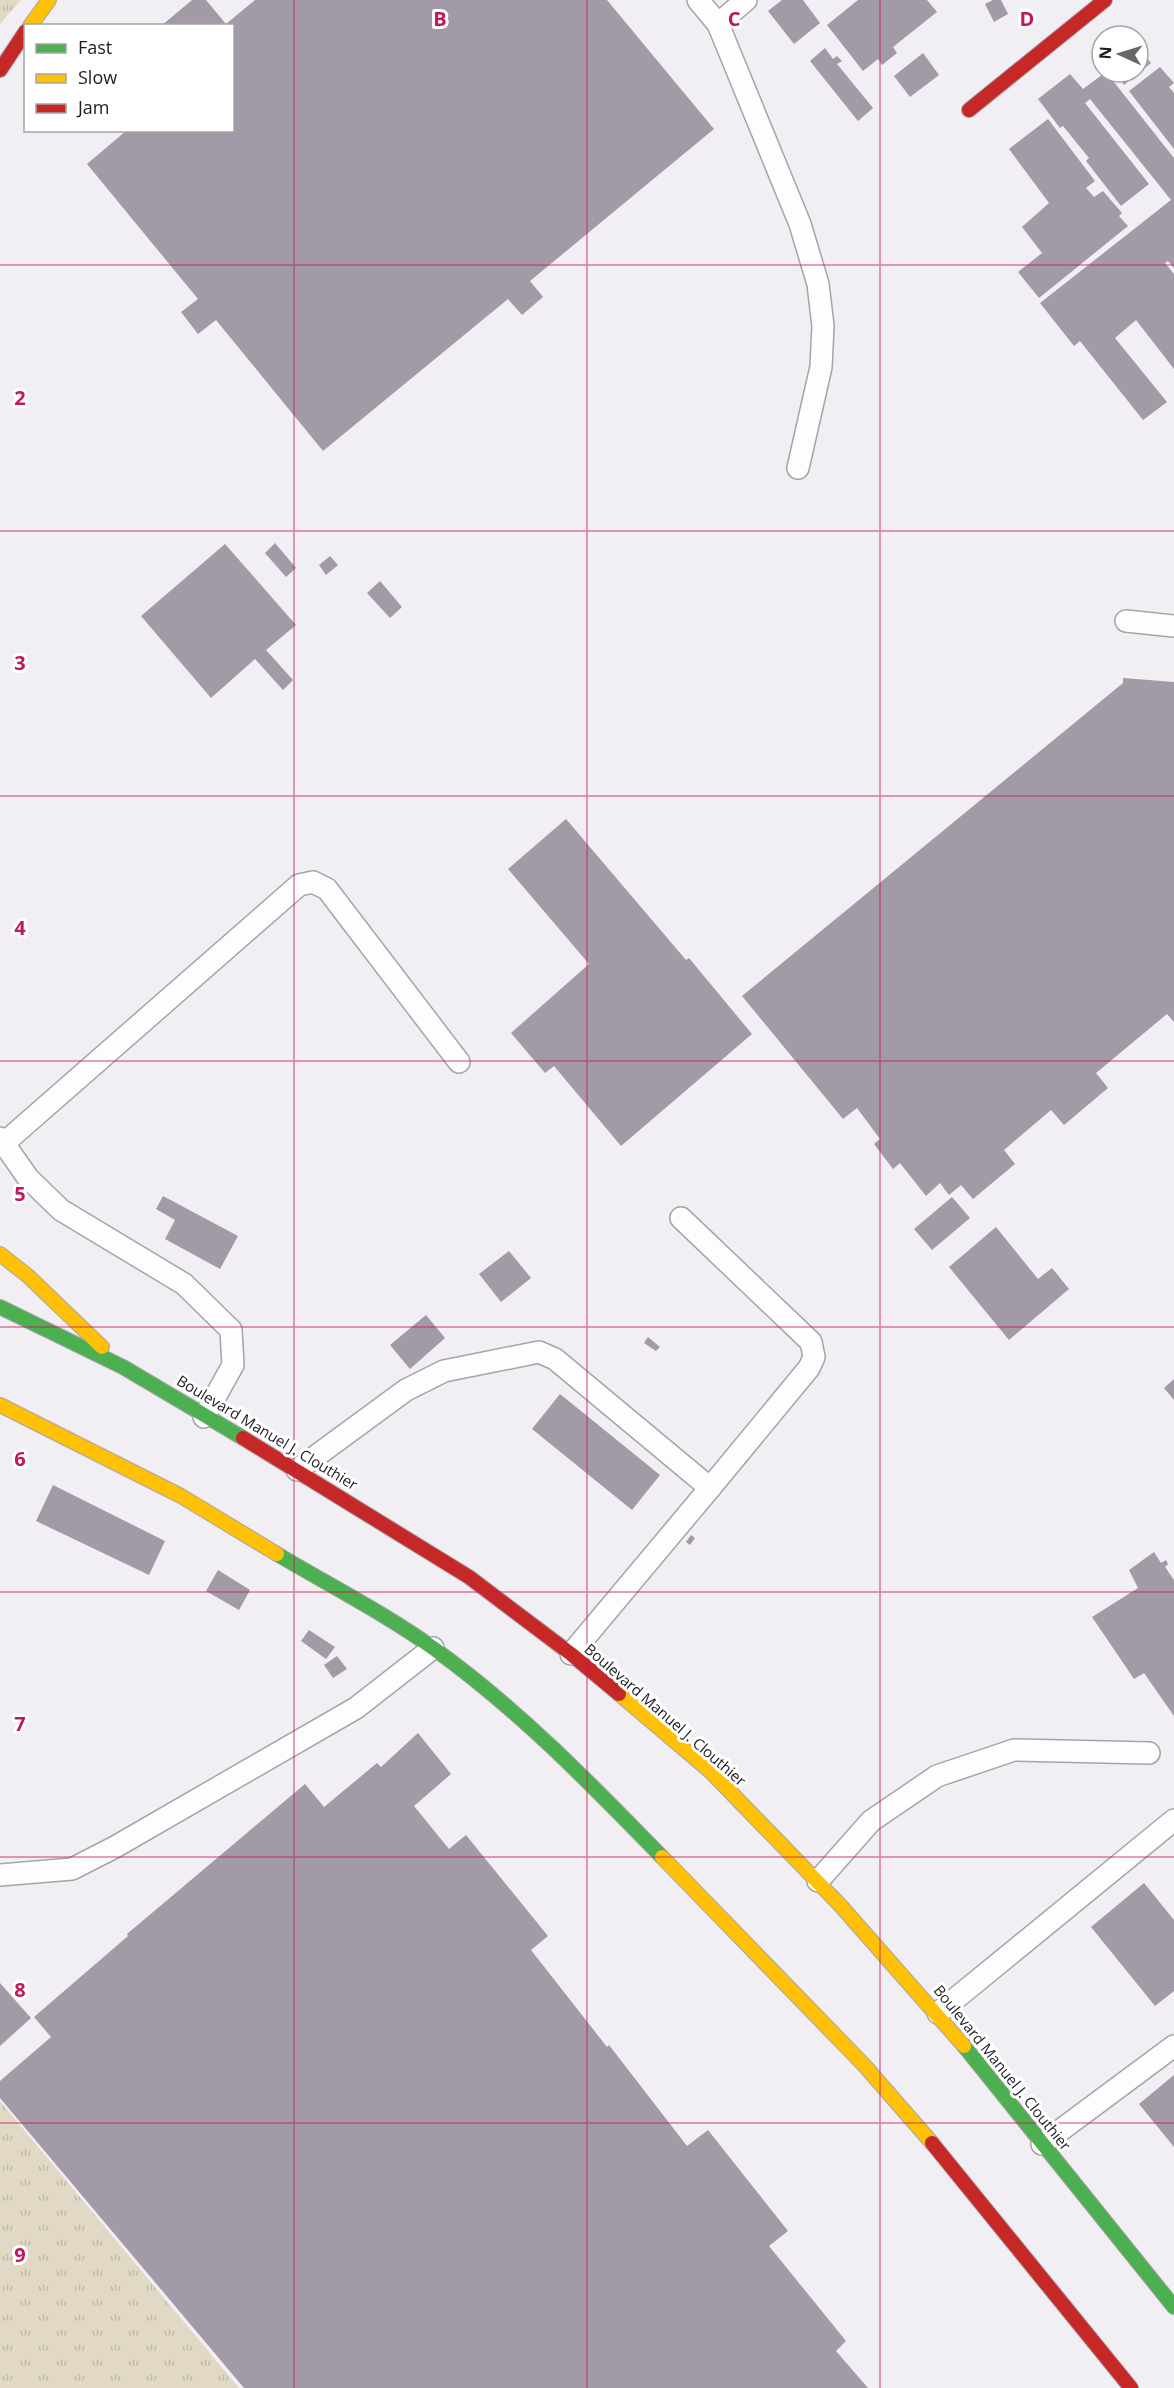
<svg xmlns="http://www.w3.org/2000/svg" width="1174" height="2388" font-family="'Open Sans',sans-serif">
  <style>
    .grass { fill: url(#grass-tufts) }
    .building { fill: #a29aa6 }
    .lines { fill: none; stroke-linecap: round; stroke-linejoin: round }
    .lane-casing { stroke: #a6a4a7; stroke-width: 24 }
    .fast-casing { stroke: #a6a4a7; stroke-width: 16 }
    .slow-casing { stroke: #a6a4a7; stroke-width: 16 }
    .jam-casing { stroke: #a6a4a7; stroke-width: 16 }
    .lane { stroke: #fdfdfd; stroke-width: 21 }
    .fast { stroke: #4caf50; stroke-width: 14 }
    .slow { stroke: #ffc107; stroke-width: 14 }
    .jam { stroke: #c62828; stroke-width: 14 }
    .grid { fill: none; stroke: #c2185b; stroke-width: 1.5; stroke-opacity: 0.55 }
    .labels { text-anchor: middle; stroke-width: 6; stroke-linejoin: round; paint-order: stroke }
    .street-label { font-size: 15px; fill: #1e1c1f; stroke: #fff }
    .grid-label { font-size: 20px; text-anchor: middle; font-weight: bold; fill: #c2185b; stroke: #fff; stroke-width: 6; stroke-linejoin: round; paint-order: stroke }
  </style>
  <defs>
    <pattern id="grass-tufts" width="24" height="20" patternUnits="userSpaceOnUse" patternTransform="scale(1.5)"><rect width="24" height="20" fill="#e1d9c5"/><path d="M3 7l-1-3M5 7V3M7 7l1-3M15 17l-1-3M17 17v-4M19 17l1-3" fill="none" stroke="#c1baa9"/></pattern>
  </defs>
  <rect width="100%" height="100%" fill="#f2eff4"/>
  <!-- grass -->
  <g class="grass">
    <path d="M0,0H21L0,24Z"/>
    <path d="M0,2101L239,2388H0Z"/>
  </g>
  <!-- building -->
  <g class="building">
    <path d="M192,0H206L226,24L255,0H607L714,129L530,281L543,297L522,315L508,299L323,451L216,320L198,334L181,312L198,299L87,164L127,130H232V26H161Z"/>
    <path d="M782,0H803L820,23L794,44L768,11Z"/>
    <path d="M858,0H927L937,12L893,47L897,53L882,65L878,59L863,71L827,25Z"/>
    <path d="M993,0H1001L1008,14L994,22L985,4Z"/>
    <path d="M1138,46L1151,63L1124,85L1114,72H1138Z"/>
    <path d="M825,48L833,59L837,56L842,61L837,64L873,108L858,121L810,61Z"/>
    <path d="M923,53L939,75L910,97L894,76Z"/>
    <path d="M1160,67L1174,83L1169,87L1174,93V149L1129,91Z"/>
    <path d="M1106,72L1174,158V268L1168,261L1165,263L1174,274V369L1136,320L1115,338L1167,402L1143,420L1080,341L1074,346L1040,303L1171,200L1090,99L1085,103L1149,184L1121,206L1086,161L1089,158L1063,126L1060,128L1038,99L1070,74L1083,89Z"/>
    <path d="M1048,119L1095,181L1086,188L1094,197L1103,191L1122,213L1119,216L1128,226L1039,298L1018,272L1042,253L1022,227L1049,203L1009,149Z"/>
    <path d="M275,543L296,568L286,577L265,553Z"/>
    <path d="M225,544L296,625L266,650L293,680L283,690L255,659L211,698L141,616Z"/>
    <path d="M330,556L338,565L326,575L319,565Z"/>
    <path d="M380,581L402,607L390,618L367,593Z"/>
    <path d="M1123,678L1174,682V1022L1167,1014L1096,1073L1108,1088L1064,1125L1051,1110L1004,1150L1015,1164L973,1199L961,1185L949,1195L940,1183L926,1196L900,1163L893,1169L874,1144L880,1139L857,1108L843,1119L742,996L1123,683Z"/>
    <path d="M566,819L686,960L689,958L752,1034L621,1146L554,1066L545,1073L511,1033L589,964L508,869Z"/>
    <path d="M163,1196L238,1236L220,1269L165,1239L175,1220L156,1209Z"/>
    <path d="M952,1197L970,1218L932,1250L914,1229Z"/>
    <path d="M996,1227L1038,1279L1052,1268L1069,1289L1009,1340L949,1267Z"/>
    <path d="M509,1251L531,1278L501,1302L479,1274Z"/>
    <path d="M426,1315L445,1338L410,1369L390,1345Z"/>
    <path d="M648,1337L660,1347L656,1351L644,1343Z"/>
    <path d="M1174,1379V1400L1164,1388Z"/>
    <path d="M560,1394L660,1475L632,1510L532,1429Z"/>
    <path d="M53,1485L165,1541L149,1575L36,1521Z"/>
    <path d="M691,1535L695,1538L690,1545L686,1542Z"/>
    <path d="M1154,1552L1161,1563L1166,1560L1168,1564L1165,1567L1174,1580V1716L1144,1673L1134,1679L1092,1617L1138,1588L1129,1570Z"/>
    <path d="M218,1570L250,1590L239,1610L206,1591Z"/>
    <path d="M309,1630L335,1647L326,1659L301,1641Z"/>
    <path d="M337,1656L347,1669L333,1678L324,1665Z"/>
    <path d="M418,1733L451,1774L414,1806L449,1849L466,1835L548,1936L531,1950L607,2047L609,2045L687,2146L708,2130L788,2231L769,2246L846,2341L836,2351L868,2388H244L0,2098V2081L51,2037L34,2017L128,1936L127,1934L305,1784L324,1807L377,1763L381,1767Z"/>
    <path d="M1144,1883L1174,1920V1991L1155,2006L1091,1927Z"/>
    <path d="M0,1983L31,2018L0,2046Z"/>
    <path d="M1174,2075V2147L1139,2104Z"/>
  </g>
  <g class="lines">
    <defs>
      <g id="lane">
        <path d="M698,0L718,24L800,224L818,284L823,326L821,367L798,468"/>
        <path d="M718,24L746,0"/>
        <path d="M1126,621L1174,626"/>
        <path d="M0,1138L28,1178L61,1210L184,1284L231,1330L233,1365L204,1417"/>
        <path d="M3,1144L299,885L313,882L327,889L459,1062"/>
        <path d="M681,1218L811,1342L814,1357L809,1368L710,1488"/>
        <path d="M297,1470L406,1390L444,1371L539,1352L555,1359L710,1488L571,1654"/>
        <path d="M0,1875L72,1869L115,1847L356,1708L433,1648"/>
        <path d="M818,1881L871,1821L937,1776L1014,1750L1149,1753"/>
        <path d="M938,2013L1174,1820"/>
        <path d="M1042,2144L1174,2046"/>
      </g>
      <g id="fast">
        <path d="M0,1307L123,1367L243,1438"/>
        <path d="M277,1554C329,1585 384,1613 433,1648C517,1708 590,1783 662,1857"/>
        <path d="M964,2046L1174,2307"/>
      </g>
      <g id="slow">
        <path d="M30,26L49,0"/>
        <path d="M0,1254L28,1276L102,1347"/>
        <path d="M0,1405L181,1496L277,1554"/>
        <path d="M619,1694L711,1772L840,1905L964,2046"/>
        <path d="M662,1857L864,2065L932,2143"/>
      </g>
      <g id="jam">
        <path d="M0,70L26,31"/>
        <path d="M969,110L1105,0"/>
        <path d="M243,1438L469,1577L571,1654L619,1694"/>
        <path d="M932,2143L1131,2388"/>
      </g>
    </defs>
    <!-- lane casing -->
    <use href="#lane" class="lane-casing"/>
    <!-- fast casing -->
    <use href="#fast" class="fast-casing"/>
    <!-- slow casing -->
    <use href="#slow" class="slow-casing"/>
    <!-- jam casing -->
    <use href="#jam" class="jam-casing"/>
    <!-- lane -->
    <use href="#lane" class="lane"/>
    <!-- fast -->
    <use href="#fast" class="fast"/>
    <!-- slow -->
    <use href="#slow" class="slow"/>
    <!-- jam -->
    <use href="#jam" class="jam"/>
  </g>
  <!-- grid -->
  <path class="grid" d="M294,0V2388M587,0V2388M880,0V2388M0,265H1174M0,531H1174M0,796H1174M0,1061H1174M0,1327H1174M0,1592H1174M0,1857H1174M0,2123H1174"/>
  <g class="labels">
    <!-- street labels -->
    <g class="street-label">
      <text transform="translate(267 1433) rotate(31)" y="5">Boulevard Manuel J. Clouthier</text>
      <text transform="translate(665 1715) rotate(41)" y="5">Boulevard Manuel J. Clouthier</text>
      <text transform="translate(1002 2068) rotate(51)" y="5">Boulevard Manuel J. Clouthier</text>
    </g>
  </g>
  <g class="grid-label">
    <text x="440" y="26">B</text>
    <text x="734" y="26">C</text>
    <text x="1027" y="26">D</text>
    <text x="20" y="405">2</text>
    <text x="20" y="670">3</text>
    <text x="20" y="935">4</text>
    <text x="20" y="1201">5</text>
    <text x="20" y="1466">6</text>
    <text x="20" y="1731">7</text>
    <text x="20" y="1997">8</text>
    <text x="20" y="2262">9</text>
  </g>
  <!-- legend -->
  <rect x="24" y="24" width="210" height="108" fill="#ffffff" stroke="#a5a4a5" stroke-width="1.5"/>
  <rect x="36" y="44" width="30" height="9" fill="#4caf50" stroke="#a5a4a5" stroke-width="1.5"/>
  <text x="78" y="54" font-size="18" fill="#1e1c1f">Fast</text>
  <rect x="36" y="74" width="30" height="9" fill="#ffc107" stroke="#a5a4a5" stroke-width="1.5"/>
  <text x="78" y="84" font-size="18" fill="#1e1c1f">Slow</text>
  <rect x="36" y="104" width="30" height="9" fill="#c62828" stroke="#a5a4a5" stroke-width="1.5"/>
  <text x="78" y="114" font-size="18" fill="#1e1c1f">Jam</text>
  <!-- north arrow -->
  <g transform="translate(1120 54) rotate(274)"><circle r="28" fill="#ffffff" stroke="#a5a4a5" stroke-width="1.5"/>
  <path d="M0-4.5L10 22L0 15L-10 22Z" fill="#68666a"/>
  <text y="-9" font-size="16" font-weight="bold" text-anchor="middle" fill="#1e1c1f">N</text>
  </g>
</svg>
